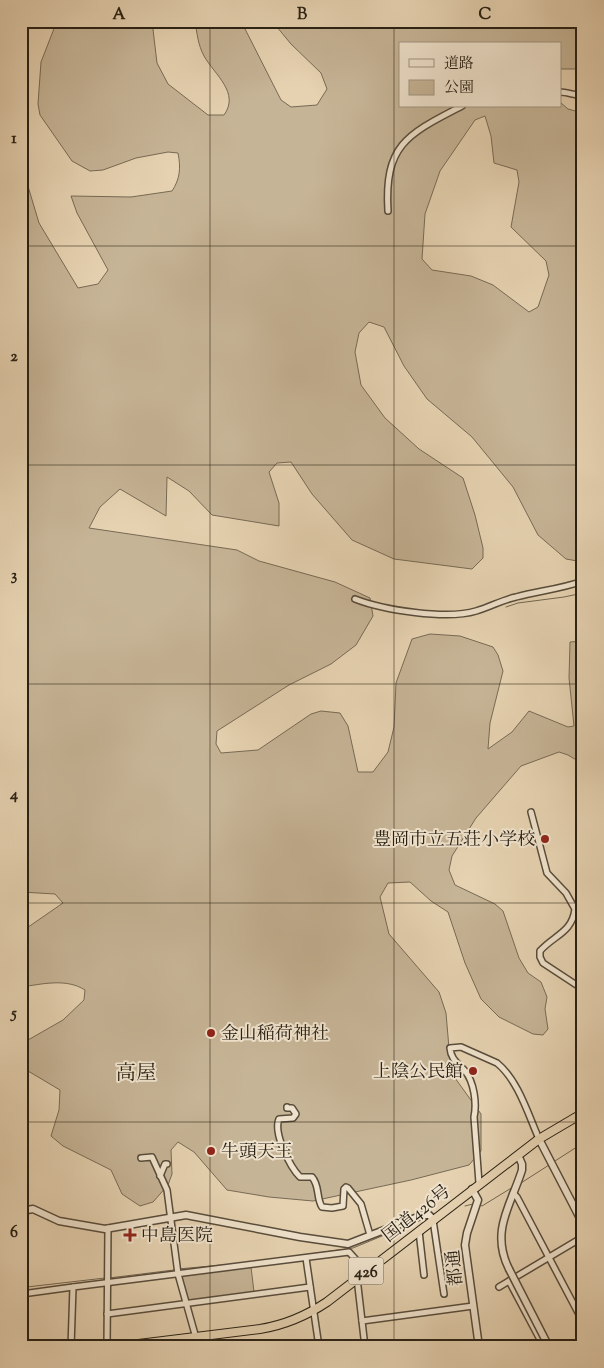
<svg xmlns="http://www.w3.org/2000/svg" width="604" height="1368" font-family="'Sorts Mill Goudy','Noto Serif JP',serif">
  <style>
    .green { fill: #c6b496; stroke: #776a55; fill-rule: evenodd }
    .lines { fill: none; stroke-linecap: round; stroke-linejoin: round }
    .stream { stroke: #736652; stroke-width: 1 }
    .minor-casing { stroke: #584c3b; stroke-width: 8 }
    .tertiary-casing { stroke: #584c3b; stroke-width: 9 }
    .trunk-casing { stroke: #282014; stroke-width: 10 }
    .minor { stroke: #efe2cc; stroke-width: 5 }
    .tertiary { stroke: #efe2cc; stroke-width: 6 }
    .trunk { stroke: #e6d2b1; stroke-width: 8 }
    .tertiary-bridge-casing { stroke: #584c3b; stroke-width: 9; stroke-linecap: butt }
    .tertiary-bridge { stroke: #efe2cc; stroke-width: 6 }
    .grid { fill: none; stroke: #282014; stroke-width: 1; stroke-opacity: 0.55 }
    .poi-dot { fill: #8f2418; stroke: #efe2cc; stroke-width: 2 }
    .labels { text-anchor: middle; stroke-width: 4; stroke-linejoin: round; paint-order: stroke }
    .shield { fill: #efe2cc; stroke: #645a4b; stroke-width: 1 }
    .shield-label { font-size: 16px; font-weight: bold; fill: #282014 }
    .poi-label { font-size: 18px; fill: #282014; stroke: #efe2cc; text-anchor: start }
    .street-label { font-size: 18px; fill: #282014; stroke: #efe2cc }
    .quarter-label { font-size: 20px; fill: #282014; stroke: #efe2cc }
    .neatline { fill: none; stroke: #282014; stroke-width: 2 }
    .grid-label { font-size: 16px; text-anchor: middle; font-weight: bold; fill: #282014 }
  </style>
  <rect width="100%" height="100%" fill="#e6d2b1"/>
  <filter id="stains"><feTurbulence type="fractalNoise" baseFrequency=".004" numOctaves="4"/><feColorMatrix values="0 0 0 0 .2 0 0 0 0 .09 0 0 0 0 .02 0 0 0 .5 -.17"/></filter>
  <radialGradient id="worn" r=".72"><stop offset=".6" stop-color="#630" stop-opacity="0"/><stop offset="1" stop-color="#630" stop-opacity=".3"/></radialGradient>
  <!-- green -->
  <g class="green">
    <path d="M57,21H152L157,63L168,84L208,115H224C240,93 215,75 204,56C198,45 197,33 195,21H241L281,100L291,107L317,105L327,89L321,73L291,44L272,21H583V71L578,69H560V44H400V106H560V102L568,109L583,113V562L566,559L538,535L513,487L472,437L427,399L404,366L384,327L369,322L359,333L355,352L361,385L385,418L419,449L463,478L475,515L483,548V558L472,569L394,559L352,540L312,494L291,462L277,463L269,472L279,503V526L212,515L189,491L167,477L166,516L120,489L100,507L89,528L237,550L259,561L335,582L370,598L373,616L356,645L331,664L289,685L217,731L216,744L221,753L258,750L311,714L321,711L340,713L348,726L358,772H373L388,752L394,727L396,683L412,639L430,634L460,636L493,647L498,655L503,671L490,723L488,749L512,732L529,711L568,727L574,726L569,678L570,642L583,641V764L568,755L559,752L521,766L476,818L452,856L449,870L455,885L495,904L503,911L519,958L528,973L541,982L547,997L545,1009L548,1029L543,1035L533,1034L499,1017L481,999L465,963L448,912L431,901L410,882L388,883L380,897L389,934L439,992L446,1013L449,1048L455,1078L481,1114V1151L469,1165L411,1180L313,1201L269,1197L227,1190L194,1152L178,1142L171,1150L172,1174L168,1185L153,1202L140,1206L122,1194L111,1170L63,1146L51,1136L59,1110L60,1090L23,1068L21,1065V1044L63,1020L84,1000L85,990C66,978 43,984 21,987V932L63,903L55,894L21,892V163L39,223L78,288L98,284L108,270L77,213L71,196L131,197L172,191C180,179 181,168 178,153L168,152L136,158L103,170L90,171L72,161L40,115L38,104L41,62ZM485,116L491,136L494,163L517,170L519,182L511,227L546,261L549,275L538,307L529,312L493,285L471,276L432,270L422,259L425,214L440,171L475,120Z"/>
    <path d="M251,1267L254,1292L190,1301L187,1299L181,1278L183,1275Z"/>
  </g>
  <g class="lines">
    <!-- stream -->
    <g class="stream">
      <path d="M506,607L518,603L564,597L583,593"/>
      <path d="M555,1161L583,1143"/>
      <path d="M521,1183L549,1165"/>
      <path d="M480,1205L482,1206L513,1187"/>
      <path d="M465,1206L473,1204"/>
      <path d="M253,1262L353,1248L411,1224"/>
      <path d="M178,1269L244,1263"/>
      <path d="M109,1278L174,1270"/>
      <path d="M27,1287L105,1278"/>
    </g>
    <defs>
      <g id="minor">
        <path d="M560,92C568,92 575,96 583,95"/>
        <path d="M388,211C384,144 408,134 462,106"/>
        <path d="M355,599C383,610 447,620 476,611C490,607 502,600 516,597C538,591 561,589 583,581"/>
        <path d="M531,812L547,873L566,893L575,909C572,933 554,935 540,951V957L543,963L578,986L583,992"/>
        <path d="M287,1107V1108H292L296,1114L293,1118L279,1119C273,1133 290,1167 300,1177H312C320,1186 316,1198 322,1207L332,1208L343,1206L344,1189L346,1187L348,1188L361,1204L370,1235"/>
        <path d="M141,1158L152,1157L167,1190L178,1274L196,1338"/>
        <path d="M160,1176L165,1164H167"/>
        <path d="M479,1183L474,1117C477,1103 474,1082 465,1071C458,1063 451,1060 450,1048L461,1047L497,1063C518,1080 528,1114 539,1139"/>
        <path d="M513,1193L517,1197L583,1322"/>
        <path d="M433,1220L444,1294"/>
        <path d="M419,1231L424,1275"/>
        <path d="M306,1258L319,1347"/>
        <path d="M357,1278L365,1347"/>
        <path d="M509,1281L544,1347"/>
        <path d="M499,1287L583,1237"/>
        <path d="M22,1294L73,1287"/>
        <path d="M107,1314L310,1287"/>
        <path d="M362,1321L473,1306"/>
        <path d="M71,1347L73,1287L349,1252L366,1271"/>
        <path d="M107,1347L108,1228"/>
        <path d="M394,1347L403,1346"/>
      </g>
      <g id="tertiary">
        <path d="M539,1139L583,1224"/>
        <path d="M472,1189L478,1200L467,1233L465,1245L479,1347"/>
        <path d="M21,1201L24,1221L23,1347"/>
        <path d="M21,1211L33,1209L59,1221L105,1229L186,1215L300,1237L348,1244L423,1215H429L433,1219"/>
        <path d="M509,1269C490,1231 511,1205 522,1170V1164L518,1155"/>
        <path d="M196,1338L197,1347"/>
      </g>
      <path id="trunk" d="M114,1347L260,1329C285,1325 306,1316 327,1302L539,1139L583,1113"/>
    </defs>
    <!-- minor casing -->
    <use href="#minor" class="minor-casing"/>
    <!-- tertiary casing -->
    <use href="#tertiary" class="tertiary-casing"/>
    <!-- trunk casing -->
    <use href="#trunk" class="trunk-casing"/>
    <!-- minor -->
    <use href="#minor" class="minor"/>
    <!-- tertiary -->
    <use href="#tertiary" class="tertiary"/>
    <!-- trunk -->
    <use href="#trunk" class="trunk"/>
    <defs>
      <path id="tertiary-bridge" d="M509,1269L549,1347"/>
    </defs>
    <!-- tertiary-bridge casing -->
    <use href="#tertiary-bridge" class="tertiary-bridge-casing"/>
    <!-- tertiary-bridge -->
    <use href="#tertiary-bridge" class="tertiary-bridge"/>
  </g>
  <!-- grid -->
  <path class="grid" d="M210,21V1347M394,21V1347M21,246H583M21,465H583M21,684H583M21,903H583M21,1122H583"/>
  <!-- markers -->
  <g class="poi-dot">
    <circle cx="545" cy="839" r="5"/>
    <circle cx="211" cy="1033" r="5"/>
    <circle cx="473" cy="1071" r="5"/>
    <circle cx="211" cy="1151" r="5"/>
    <path d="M127.5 1227.5h5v5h5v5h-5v5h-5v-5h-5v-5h5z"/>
  </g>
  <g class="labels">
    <!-- shield labels -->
    <rect class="shield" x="348.5" y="1257.5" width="35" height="27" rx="4"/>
    <g class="shield-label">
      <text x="366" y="1277">426</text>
    </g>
    <!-- poi labels -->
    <g class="poi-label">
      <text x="535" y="845" text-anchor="end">豊岡市立五荘小学校</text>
      <text x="221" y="1039">金山稲荷神社</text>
      <text x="463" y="1077" text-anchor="end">上陰公民館</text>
      <text x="221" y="1157">牛頭天王</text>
      <text x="141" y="1241">中島医院</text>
    </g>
    <!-- street labels -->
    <g class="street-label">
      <text transform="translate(416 1213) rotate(-38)" y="6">国道426号</text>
      <text transform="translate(454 1268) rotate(-96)" y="6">都通</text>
    </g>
    <!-- quarter labels -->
    <g class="quarter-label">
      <text x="136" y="1079">高屋</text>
    </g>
  </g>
  <!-- margin -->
  <rect width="604" height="1368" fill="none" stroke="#e6d2b1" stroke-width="55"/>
  <!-- legend -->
  <rect x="399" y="42" width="162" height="65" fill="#efe2cc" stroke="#9f9482"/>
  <rect x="409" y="59" width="25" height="8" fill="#efe2cc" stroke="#9f9482"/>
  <text x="444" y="68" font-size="15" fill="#282014">道路</text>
  <rect x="409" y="80" width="25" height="15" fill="#c6b496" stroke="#9f9482"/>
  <text x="444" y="92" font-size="15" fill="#282014">公園</text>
  <rect x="28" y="28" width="548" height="1312" class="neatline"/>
  <g class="grid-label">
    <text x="119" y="19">A</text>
    <text x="302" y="19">B</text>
    <text x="485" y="19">C</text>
    <text x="14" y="143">1</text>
    <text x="14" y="361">2</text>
    <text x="14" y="580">3</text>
    <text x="14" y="799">4</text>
    <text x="14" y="1018">5</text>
    <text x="14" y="1237">6</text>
  </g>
  <rect width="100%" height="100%" filter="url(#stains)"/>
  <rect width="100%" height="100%" fill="url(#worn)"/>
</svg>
